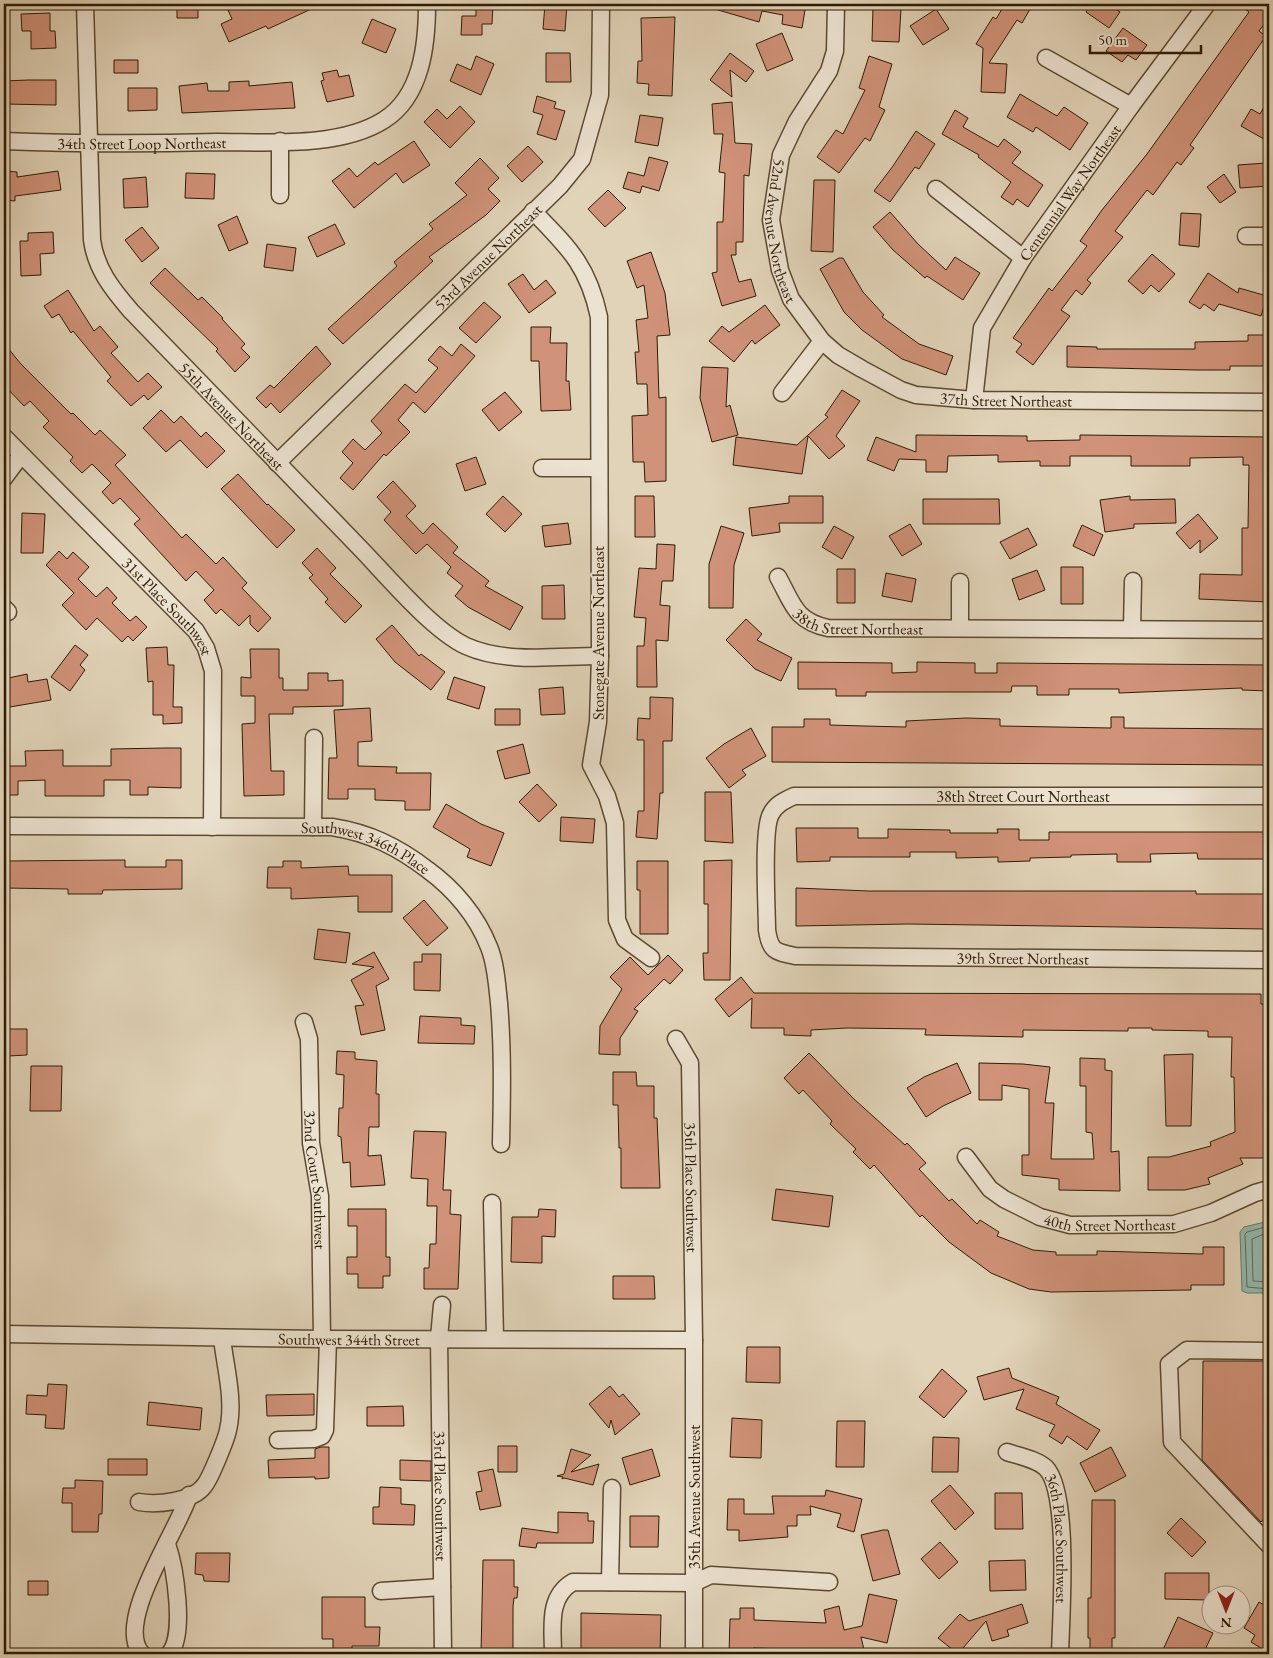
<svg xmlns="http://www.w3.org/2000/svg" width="1273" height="1658" font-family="'EB Garamond',serif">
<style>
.water{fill:#94b8ac;stroke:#6c7a68}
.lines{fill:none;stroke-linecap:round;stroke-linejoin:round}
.shore{stroke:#626a58;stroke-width:1}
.building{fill:#d09279;stroke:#2f1c03}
.minor-casing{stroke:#5c4a30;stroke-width:19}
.minor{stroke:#ece2d1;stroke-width:16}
.labels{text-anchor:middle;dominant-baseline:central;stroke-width:4;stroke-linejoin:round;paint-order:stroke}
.street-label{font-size:16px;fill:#2f1c03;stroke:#ece2d1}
</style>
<rect width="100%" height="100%" fill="#e1d3b8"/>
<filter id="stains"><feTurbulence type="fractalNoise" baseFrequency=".004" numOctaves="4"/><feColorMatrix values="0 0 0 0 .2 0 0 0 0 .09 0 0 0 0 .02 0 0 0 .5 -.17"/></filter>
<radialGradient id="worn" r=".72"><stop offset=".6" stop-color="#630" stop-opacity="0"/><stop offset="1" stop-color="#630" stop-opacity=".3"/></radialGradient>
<!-- water -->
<path class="water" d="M1269,1221V1293H1247L1242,1291L1240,1232L1244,1227Z"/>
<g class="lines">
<!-- shore -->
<path class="shore" d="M1269,1226L1247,1232L1245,1234L1247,1287L1269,1289
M1269,1232L1252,1239L1253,1281L1269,1282"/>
</g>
<!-- building -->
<path class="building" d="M177,4H198V18H177Z
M243,4H322L268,29L266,26L229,42L221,24L232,19L228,10Z
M476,4H493L492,24H482V35H461L462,16H476Z
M545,4H567L565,31L543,29Z
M709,4H806L802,28L782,24L783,15L762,11L759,22L708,7Z
M1005,4H1033L1022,23L1017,20L989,63L1007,64L1005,93L981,92L983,48L976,44L993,17L996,19Z
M1091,4H1109L1120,12L1109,28L1086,12Z
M1238,4H1269V18L1259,31L1266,36L1190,145L1194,148L1181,165L1177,162L1153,195L1147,190L1115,231L1123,237L1087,280L1091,283L1082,295L1076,290L1061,310L1070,316L1033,365L1016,352L1022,344L1013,338L1049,288L1052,291L1087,246L1080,241L1102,210L1147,154L1249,12Z
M873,7L901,9L899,42L872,41Z
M936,9L949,29L923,45L910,26Z
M50,13V31H55L56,48L31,49V31H22L21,14Z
M675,17L672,96L648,95L649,84L637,83L638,61H642L641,18Z
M372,19L396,29L386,53L362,43Z
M1123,28L1147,45L1136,60L1128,55L1122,62L1106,51Z
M782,33L793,60L767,71L756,44Z
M546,53H570L571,82H546Z
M730,53L754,71L746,82L730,70L732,97L710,80Z
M476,56L494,64L481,95L450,81L457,64L471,70Z
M869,56L892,64L879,107L885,110L870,141L865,138L839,173L817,157L836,130L843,134L865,90L859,88Z
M114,60H138V73H114Z
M337,70L339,77L349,75L354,96L327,102L321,81L324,80L322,73Z
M28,80H56V105L4,104V81Z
M249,81V86L292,82L295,108L182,113L179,86L207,83L208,91H229V82Z
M128,88H157V110L128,111Z
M1020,94L1057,116L1064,107L1088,123L1070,150L1036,127L1033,132L1007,117Z
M537,96L556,102L554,108L565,111L556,140L537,134L543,115L533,112Z
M1269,98V142L1241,126L1251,109L1260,114Z
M732,102L735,143L752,144L749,176L744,175L743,242H736V255H731L739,282L751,279L756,296L722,306L712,273L717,272V222H723L725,173L719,172L723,134H714L712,104Z
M460,106L475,122L450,148L424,122L437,109L447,119Z
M955,110L968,118L963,127L998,147L1004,139L1021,152L1012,163L1043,185L1028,207L1017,199L1013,205L1001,197L1011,182L978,157L979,155L942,134Z
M640,115L663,118L658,146L635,142Z
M916,131L935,144L919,169L915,167L890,202L874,191L893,166Z
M414,141L430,165L403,183L396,173L354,208L332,181L349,168L357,177L375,162L378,165Z
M528,146L543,162L522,182L507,166Z
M649,157L668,162L659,191L642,186L640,193L623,188L628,172L644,176Z
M480,158L499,178L488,189L500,201L486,215L429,257L433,261L343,344L328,329L397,266L394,262L433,229L429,224L467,195L455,183Z
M1266,163L1268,186L1240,188L1238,165Z
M4,171L17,172V177L58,171L61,190L15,196V201L4,200Z
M186,173L215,174L214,199L185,198Z
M1224,174L1236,192L1220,203L1207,187Z
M146,177L148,207L124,208L123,179Z
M814,180H835L833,252L811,251Z
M608,190L626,208L605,227L588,209Z
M890,212L918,244L946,270L955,257L980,273L963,300L927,276L925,278L893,250L873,227Z
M1181,213L1201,214L1199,247L1179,245Z
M237,216L248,243L229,251L218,225Z
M335,224L345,244L317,257L308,237Z
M142,227L159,248L142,262L125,240Z
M53,232L54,253L40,254L41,275L21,276L20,241H28V233Z
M267,244L296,248L293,271L264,267Z
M651,252L665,293L670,335L657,336L659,398L666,397V481L645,482L644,462H633L632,416L648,415L647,384H637L635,352H639L636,320L648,318L644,285L637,288L627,261Z
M1152,254L1175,274L1159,292L1151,285L1143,294L1128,281Z
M839,258H843L863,292L884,315L882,317L919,344L953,356L946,375L902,359L862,330L844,312L820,269Z
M165,268L198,300L202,297L223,318L222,319L245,344L241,348L250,357L235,372L216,351L218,349L150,283Z
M1208,273L1238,293L1239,288L1267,296L1261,316L1219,304L1214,311L1204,304L1200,309L1189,302Z
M523,274L534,290L546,280L556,293L529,313L508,284Z
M68,290L94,331L100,326L118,347L111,353L138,382L148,373L162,387L148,400L144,395L131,406L107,381L111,377L73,331L71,333L59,314L52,318L44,306Z
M484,302L501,317L476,343L459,328Z
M765,305L780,325L755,344L752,340L734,362L709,341L722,326L729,332Z
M531,327H551L550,343H567L566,381H569L571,410L541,411L539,361H531Z
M1248,335H1268L1269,366H1230V370H1196L1067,367V346L1097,347V349H1195V342L1248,341Z
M4,343L20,363L71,414L73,413L95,435L100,430L126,455L115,465L182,538L186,534L216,564L223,557L247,583L242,588L271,618L258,632L250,624V615L239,626L221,609L216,614L204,600L214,590L196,571L186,581L134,524L140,519L120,498L113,504L102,492L111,483L92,464L82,473L70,461L73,457L43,427L49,421L30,401L24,406L4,385Z
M461,344L475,356L425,413L413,402L398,420L410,432L386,456L384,454L353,490L340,478L353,463L342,452L353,439L365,450L382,433L371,421L405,384L416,393L438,368L428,360L440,346L452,356Z
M316,346L331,364L280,413L271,403L266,408L256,398L270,385L274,388Z
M702,367L728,368L726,407L730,405L738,435L712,442L700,398Z
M842,390L860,401L836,436L845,446L829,459L808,436L802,474L733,465L736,437L797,445L828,417L825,415Z
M505,392L522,412L499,431L482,410Z
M161,410L174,423L181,416L201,437L206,432L225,451L207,468L180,440L166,452L143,428Z
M916,435L1027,436V441L1080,440V435L1269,437V602L1199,599L1200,574L1242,575V528H1248L1249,465H1243V457L1190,458V466H1131V456H1070V466H1040V461L998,462V455L948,456L947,472H926V460L899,459L894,471L867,460L876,437L916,452Z
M476,457L486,484L465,491L456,464Z
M238,474L267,505L268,504L295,530L277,548L221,489Z
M393,481L416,506L406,516L423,534L433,523L458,547L453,553L489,581L485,586L523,607L510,630L468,607L455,596L463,586L447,573L451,567L427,544L416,554L384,520L391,512L377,497Z
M503,496L522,514L505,532L486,514Z
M635,496H654L655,537H635Z
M789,496H823V523H779L780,532L752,536L749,508L789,503Z
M1130,496V500L1175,499L1176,523L1134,524V528L1105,532L1100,500Z
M923,499H999L1000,524H923Z
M22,513L45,514L43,553H21Z
M1198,514L1218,538L1200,553V540L1190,549L1176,533Z
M568,523L571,544L545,547L542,526Z
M910,524L922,544L902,556L889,536Z
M1082,525L1103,535L1094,556L1073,546Z
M721,526L744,533L734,565L733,608H709V564Z
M834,526L854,537L842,559L822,547Z
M1028,528L1037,545L1010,559L1000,542Z
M657,544L675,545L673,581H662L660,605L670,606L668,641L656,640L657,687H637V646H644L646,618L634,617L639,568L656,569Z
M317,548L336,568L330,574L362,606L345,623L325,602L328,599L309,578L313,575L302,563Z
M59,551L67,559L73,552L89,567L78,579L96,597L107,587L117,598L112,603L130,621L136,616L147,627L133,641L128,636L122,642L97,618L86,630L62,605L74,593L46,565Z
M1061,567H1083V604H1061Z
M837,569H855V603H837Z
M1037,570L1045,590L1019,600L1012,579Z
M886,573L916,579L912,602L882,596Z
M564,585L565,619H542V586Z
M746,619L762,634L757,640L792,658L781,681L755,669L726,640Z
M392,625L419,656L421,654L445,672L431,690L395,662L376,639Z
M75,645L88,655L80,665L85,670L70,691L51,677Z
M167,647L168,665H174L173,707H182V723L163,724V715H153V681L148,682L146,648Z
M250,649H279V678H283V690H308V673H328V681L343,680V706L293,707V714H269L271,771H284V795L244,796L242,724L255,723V696H241V677L251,678Z
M798,662L892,663V673L917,672V662L975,663V673H997V663L1269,665V691L1242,690V688L1119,693V689H1069V695H1037V686H1012L1011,692H866V696H836V689H798Z
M27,674L28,682L47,679L51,700L4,708V679Z
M454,677L485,687L479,709L447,699Z
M563,687L565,714L541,715L539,689Z
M650,697L673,698L672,741H663V793H660L657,839L636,837L638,811H644V740H637L638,718L650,719Z
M370,708L372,741L358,742V766L397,767L396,773H431L430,810H405V801L375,800V789H348V799H328L329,758H337L334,710Z
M495,709H520V725H495Z
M1111,717H1124V728L1269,729V765L772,762V727H804V719H830V725L864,726L906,727V721L966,718L1000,719V726L1111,728Z
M751,728L766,756L742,770L746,775L729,788L706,758L724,744Z
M523,744L530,773L505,779L497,751Z
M165,748H181V788L148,787V795H130V780H104V796H45V780L18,781V795H4V766H26L25,751L63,750V766H111V749Z
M537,784L557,805L539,822L519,802Z
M705,792H731L733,843L705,841Z
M446,804L481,824L504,833L491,866L467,857L470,849L433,827Z
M561,817L595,819L593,843L560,841Z
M796,828H858V838H888V829L950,830V833H998L997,829H1019V840H1049V832H1269V859H1198L1197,853L1150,854L1151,862H1117V854L1071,855V857L1030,858V861L998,862V857L956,858V852H910V857H830V861L797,862Z
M125,860V867H166V860H182V889L103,890L102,894H68V889L4,888V861Z
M732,860L730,980H704L703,953H708V904H704V861Z
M283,861H301V868L348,866L349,875H392V912H358V896L291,899V888H267L268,867H283Z
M637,861H668V934H640V890H637Z
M796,888L869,891H1196V894H1267V929L908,924L796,926Z
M424,900L448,928L427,946L403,918Z
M318,929L350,933L346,963L314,959Z
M374,952L389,979L376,986L385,1030L361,1035L355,1006L364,1005L351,980L374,967L352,964Z
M422,954H441L440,991L414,990V962H422Z
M668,955L683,970L670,984L664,979L634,1009L638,1011L620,1038V1055L599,1054L600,1026L622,989L610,977L630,957L648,975Z
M741,977L754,993L1261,994V1004H1269L1267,1088H1269V1158H1240L1243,1164L1208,1178L1210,1184L1185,1190H1148V1157H1169L1211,1146L1210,1142L1235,1132L1234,1077H1231L1232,1037H1208V1031L1152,1030V1028H1128V1031L1023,1030V1037L925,1035L926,1029L847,1028L811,1030V1036L784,1035V1028H751L752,998L729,1017L715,999Z
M420,1016L461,1018V1025L475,1026L474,1044L418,1043Z
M4,1029H27V1055L8,1056V1049H4Z
M337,1051L355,1052V1059L377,1061L376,1094H379V1127H369L368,1156L381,1155L385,1185L351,1187L350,1162L343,1163L341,1137L338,1136L339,1108H343L344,1075L336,1074Z
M809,1053L854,1099L905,1145L907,1143L926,1163L919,1169L949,1201L952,1199L977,1224L980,1220L999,1232L997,1236L1033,1250L1056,1252V1255H1097V1251L1203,1254V1247H1224V1285H1191V1290L1051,1292L1029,1289L991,1273L949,1242L922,1215L920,1217L874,1165L870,1169L853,1152L856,1149L830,1124L832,1121L803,1090L799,1094L784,1078Z
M1193,1054L1191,1126H1166L1164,1055Z
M1080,1058L1105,1059V1070L1112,1071L1111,1152L1119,1151L1120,1191L1059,1190V1179L1022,1175V1155H1029V1089L1002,1085V1100H979V1063L1023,1064L1050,1067L1045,1103H1054L1051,1159H1094L1092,1133L1086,1132V1086H1080Z
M957,1063L971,1093L943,1106L926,1117L907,1088L924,1077Z
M31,1066H62L61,1111H30Z
M613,1072H636L637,1086H654V1118H657L660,1188H621V1148H619L618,1105H613Z
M414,1131L446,1132L443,1190H451L450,1214L461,1215L458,1289H424V1268H429L430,1244H436L437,1206H427L428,1179L411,1178Z
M776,1189L833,1196L829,1227L772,1220Z
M348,1209H386V1257H390V1276H383V1288H358V1274H347V1257H357V1226H348Z
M539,1209L556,1210L555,1237L542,1236V1263L511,1262L512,1217H538Z
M613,1276H654L655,1299H613Z
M747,1347H780V1383L746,1382Z
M1203,1361H1269V1513L1261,1522L1202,1460Z
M1009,1368L1012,1378L1059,1397L1056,1404L1100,1430L1087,1450L1067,1436L1062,1444L1049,1436L1055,1425L1016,1409L1024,1389L984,1400L977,1377Z
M942,1369L967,1391L944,1418L919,1397Z
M48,1384L67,1385L64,1429L45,1428L46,1415L26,1414L27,1395L47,1396Z
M610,1386L619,1397L623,1394L640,1414L615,1435L611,1420L609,1428L589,1404Z
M314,1394V1415L267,1416L266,1395Z
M149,1402L202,1408L200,1430L147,1425Z
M403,1406L404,1426H367V1407Z
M732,1418L762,1420L761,1458L730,1457Z
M837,1421H865L864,1467H836Z
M933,1437L959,1438L958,1472H932Z
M498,1446H517V1472H498Z
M321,1447H329V1478L315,1479V1477L269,1478L268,1460L315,1458V1449Z
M1111,1447L1126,1476L1095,1492L1080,1463Z
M571,1449L591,1455L571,1472L599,1464L593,1485L564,1478L562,1479L563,1477L557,1476L564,1474Z
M652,1449L660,1476L630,1485L622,1458Z
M108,1459H147V1475H108Z
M400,1460L431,1461V1481L400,1480Z
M493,1469L501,1506L480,1510L476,1492L482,1491L478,1472Z
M75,1480L103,1481L102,1514H99L98,1532H72V1503H62L63,1488H75Z
M950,1485L974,1513L955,1530L931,1501Z
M380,1487L401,1488V1504L415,1505L414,1525L373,1524V1507H379Z
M826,1490L862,1499L854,1532L837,1527L841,1514L810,1506L811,1515H797V1526H787L788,1537L739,1541V1530H727L728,1499H744V1514H774L772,1496H825Z
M995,1493H1022L1023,1529H995Z
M1092,1500H1115V1638H1112V1654H1090V1638H1088V1598H1091Z
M558,1512L588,1513V1521H594L593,1543H537L536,1548L519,1546L522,1528L558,1533Z
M630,1516H659L658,1547H630Z
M1181,1518L1206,1542L1192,1557L1167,1533Z
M883,1530H888L900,1574L873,1581L861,1535Z
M940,1542L958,1562L939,1579L921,1559Z
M196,1553H230L229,1582L204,1581L203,1575L195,1574Z
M483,1560H514V1587H518L517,1598H514L513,1606V1654H481Z
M1025,1560L1026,1590L990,1591L989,1561Z
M1165,1573H1209V1600L1165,1599Z
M28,1581H48V1595H28Z
M869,1594L897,1600L887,1643L861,1637L865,1654H824L823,1650L753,1648V1654H729L730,1619H740V1608H754V1620L826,1623L824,1610L839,1606L844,1630L862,1626Z
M322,1597H365V1627H380L379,1646H352V1654H333V1639H322Z
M1259,1602L1269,1608V1653L1251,1642L1255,1635L1244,1628Z
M1022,1604L1028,1623L1007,1630L1009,1636L992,1641L986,1621L958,1654L938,1638L960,1614L969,1621Z
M581,1613L661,1615L660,1653L581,1652Z
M1178,1617L1213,1633L1203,1654H1161Z"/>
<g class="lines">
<defs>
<g id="minor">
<path id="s1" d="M85,4L92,240C96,269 112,289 131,311C207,390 283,469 360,548C387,576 432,630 466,646C506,664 557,656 600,656"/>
<path id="s2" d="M836,4L835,51L829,71L797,121L781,155L771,220L780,270L791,299L822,341L838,355L862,369L901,390L916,395L974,400L1269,402"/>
<path d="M1046,58L1131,106"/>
<path id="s3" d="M4,141C75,144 145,144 217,142C268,142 340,148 384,120C422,96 427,44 427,4"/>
<path d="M280,141V195"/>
<path d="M936,189L1023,258"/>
<path d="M533,211C568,247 588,265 599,317L600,656L598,722L591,765L607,796L615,823L617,920L625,939L651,958"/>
<path d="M1246,236H1269"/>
<path d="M782,393L822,341"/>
<path id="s4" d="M974,400L982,328L1023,258L1131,106L1207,4"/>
<path id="s5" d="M4,437L196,631L206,648L213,671L212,827"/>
<path id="s6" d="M277,463L560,186L582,159L600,95L601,4"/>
<path d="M542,468H598"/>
<path d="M4,478L21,455"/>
<path id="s7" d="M778,577C793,604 795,621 828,628L1269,630"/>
<path d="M960,582V627"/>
<path d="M4,608L8,612"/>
<path d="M1132,629L1133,581"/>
<path id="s8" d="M1269,796H794C784,801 776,804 771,814C762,829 767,908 767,930C770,951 775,952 795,956L1269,960"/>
<path id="s9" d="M4,826L332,827C370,833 398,847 428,870C454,889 477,916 489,947C496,964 497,985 499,1003C503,1050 502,1097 501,1144"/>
<path d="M313,827L314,738"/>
<path id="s10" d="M304,1022L309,1039L311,1143L320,1196L322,1339"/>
<path id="s11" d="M676,1039L690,1063L694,1340V1654"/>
<path id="s12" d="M966,1157L990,1189L1004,1199L1040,1217L1070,1225L1174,1224L1211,1213L1255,1193L1269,1189"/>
<path d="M492,1203L495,1338"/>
<path id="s13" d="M442,1305L439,1338L443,1654"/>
<path id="s14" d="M4,1334L322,1339L694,1340"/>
<path d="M1269,1351L1187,1350L1169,1364L1172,1442L1269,1545"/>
<path d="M278,1440L314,1439L322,1436L325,1430L328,1339"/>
<path id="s15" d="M1007,1452C1018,1456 1037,1459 1046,1468C1070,1493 1061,1616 1060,1654"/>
<path d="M139,1502C157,1505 192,1502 204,1486C210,1479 226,1440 228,1430C235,1401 225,1366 222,1338"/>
<path d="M167,1544C175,1567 186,1636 169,1654"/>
<path d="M610,1582L612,1488"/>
<path d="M381,1591L442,1587"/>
<path d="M142,1654C113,1623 179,1529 189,1495"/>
<path d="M553,1654C553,1628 547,1597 573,1582L694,1583L711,1575L829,1582"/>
</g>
</defs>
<!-- minor casing -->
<use href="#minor" class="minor-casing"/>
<!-- minor -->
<use href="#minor" class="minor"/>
</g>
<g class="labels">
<!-- street labels -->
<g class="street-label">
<text stroke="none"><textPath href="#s3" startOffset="138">34th Street Loop Northeast</textPath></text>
<text stroke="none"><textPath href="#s4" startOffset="234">Centennial Way Northeast</textPath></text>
<text stroke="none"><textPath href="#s2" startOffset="242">52nd Avenue Northeast</textPath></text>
<text stroke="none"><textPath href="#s6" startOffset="295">53rd Avenue Northeast</textPath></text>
<text stroke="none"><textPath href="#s2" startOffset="564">37th Street Northeast</textPath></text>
<text stroke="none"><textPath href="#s1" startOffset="464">55th Avenue Northeast</textPath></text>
<text stroke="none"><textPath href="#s5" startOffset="236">31st Place Southwest</textPath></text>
<text stroke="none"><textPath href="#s7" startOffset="104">38th Street Northeast</textPath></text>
<text transform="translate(598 633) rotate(-90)">Stonegate Avenue Northeast</text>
<text x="1023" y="796">38th Street Court Northeast</text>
<text stroke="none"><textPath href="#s9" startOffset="366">Southwest 346th Place</textPath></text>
<text stroke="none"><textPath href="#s8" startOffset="892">39th Street Northeast</textPath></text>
<text stroke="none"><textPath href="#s10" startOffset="159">32nd Court Southwest</textPath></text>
<text stroke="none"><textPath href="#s11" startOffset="152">35th Place Southwest</textPath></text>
<text stroke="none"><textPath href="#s12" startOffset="168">40th Street Northeast</textPath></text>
<text stroke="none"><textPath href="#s14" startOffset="345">Southwest 344th Street</textPath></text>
<text stroke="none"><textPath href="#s13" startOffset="191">33rd Place Southwest</textPath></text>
<text transform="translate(694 1497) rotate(-90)">35th Avenue Southwest</text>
<text stroke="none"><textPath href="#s15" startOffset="115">36th Place Southwest</textPath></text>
</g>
</g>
<!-- margin -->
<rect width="1273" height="1658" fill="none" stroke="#e1d3b8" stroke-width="20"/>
<rect x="5" y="5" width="1263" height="1648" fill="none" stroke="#2f1c03" stroke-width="2.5"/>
<rect x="10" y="10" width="1253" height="1638" fill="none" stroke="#2f1c03"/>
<!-- north arrow -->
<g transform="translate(1226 1610) rotate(180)"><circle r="24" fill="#ece2d1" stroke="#a0937f"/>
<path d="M0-4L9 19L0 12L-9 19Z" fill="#8f2418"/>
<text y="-8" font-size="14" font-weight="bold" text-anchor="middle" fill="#2f1c03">N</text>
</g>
<!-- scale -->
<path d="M1090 45v8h111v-8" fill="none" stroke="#2f1c03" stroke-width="2.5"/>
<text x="1098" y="45" font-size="15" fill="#2f1c03" stroke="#ece2d1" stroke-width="4" paint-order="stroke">50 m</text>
<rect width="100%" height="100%" filter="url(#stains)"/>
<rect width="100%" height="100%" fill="url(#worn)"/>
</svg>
